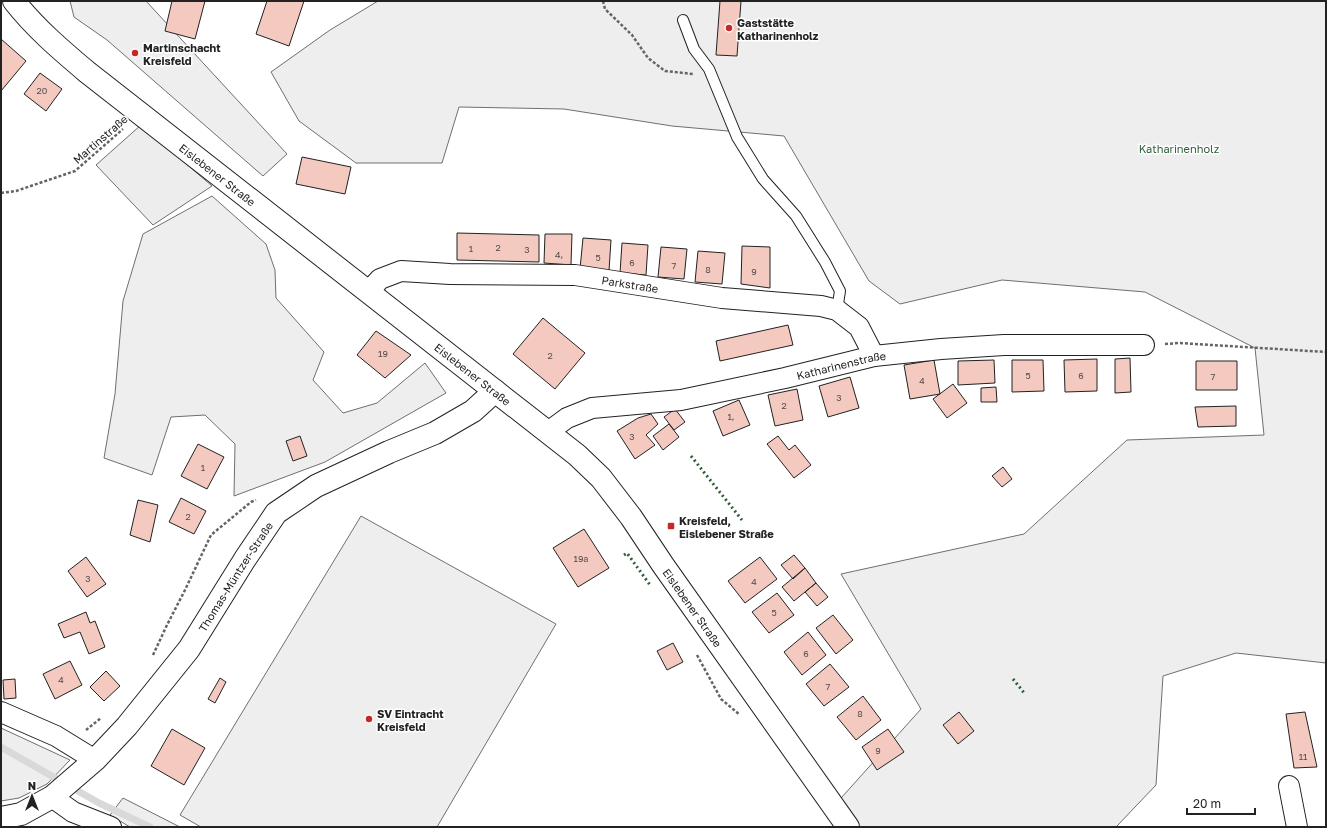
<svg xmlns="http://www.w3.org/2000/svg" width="1327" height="828" font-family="'Golos Text',sans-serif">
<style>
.green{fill:#eee;stroke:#6f6f6f}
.parking{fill:#ededed;stroke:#6f6f6f}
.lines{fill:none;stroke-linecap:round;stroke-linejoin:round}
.stream{stroke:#d9d9d9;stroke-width:7}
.building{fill:#f3c9c0;stroke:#222}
.service-casing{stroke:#222;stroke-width:12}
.minor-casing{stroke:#222;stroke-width:22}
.tertiary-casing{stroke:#222;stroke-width:24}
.secondary-casing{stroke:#222;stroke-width:24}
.path{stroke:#646464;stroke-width:2.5;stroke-dasharray:3 2;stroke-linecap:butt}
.service{stroke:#fff;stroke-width:10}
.minor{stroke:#fff;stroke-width:20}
.tertiary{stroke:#fff;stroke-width:22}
.secondary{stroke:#fff;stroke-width:22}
.hedge{stroke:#2f5e38;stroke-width:3;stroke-dasharray:2 3;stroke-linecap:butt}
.poi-dot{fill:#c62828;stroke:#fff;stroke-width:1.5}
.labels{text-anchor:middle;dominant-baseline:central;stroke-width:3;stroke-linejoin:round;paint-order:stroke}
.number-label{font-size:9px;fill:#564c4a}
.poi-label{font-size:11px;font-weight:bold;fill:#222;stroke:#fff;text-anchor:start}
.street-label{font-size:11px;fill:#222;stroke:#fff}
.park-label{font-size:11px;fill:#2f5e38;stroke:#fff}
</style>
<rect width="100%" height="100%" fill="#fff"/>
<!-- green -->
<path class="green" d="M70,1H146L287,154L263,176L107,40L74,17Z
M378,1H1326V663L1236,653L1163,676L1156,785L1116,827H848L833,807L921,709L841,574L1024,534L1127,440L1264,435L1255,348L1145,292L1002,280L900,304L869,281L784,136L672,126L564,109L459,107L442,163H356L299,121L271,72L330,30Z
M212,196L266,244L275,270L276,298L324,352L313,380L343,413L377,403L425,363L446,393L325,462L234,496L235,444L205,415L171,417L152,475L104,458L115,394L123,301L143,234Z
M361,516L556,624L437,827H201L180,815Z
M1,728L70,760L47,784L19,798L1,801Z
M123,798L180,827H130L110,815Z"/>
<!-- parking -->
<path class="parking" d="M141,125L212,186L153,225L96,165Z"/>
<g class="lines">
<!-- stream -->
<path class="stream" d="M1,747L99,803L150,827"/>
</g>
<!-- building -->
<path class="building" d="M172,1H205L195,39L165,31Z
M267,1H304L289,46L256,34Z
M720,1H741L737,56L716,55Z
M1,39L26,61L1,91Z
M40,73L62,89L46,111L24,94Z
M302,157L351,167L345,194L296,184Z
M457,233L539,235V262L457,260Z
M545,234H572L571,265L544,263Z
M583,238L611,240L609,271L580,269Z
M622,243L648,245L646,275L620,273Z
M742,246L770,247V288L741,284Z
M661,247L687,249L684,279L658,277Z
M698,251L725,253L722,284L695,282Z
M543,318L585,353L555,389L513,354Z
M788,325L793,345L720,361L716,341Z
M376,331L411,355L385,378L357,355Z
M1130,358L1131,392L1115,393V359Z
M1097,359V391L1065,392L1064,360Z
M934,360L940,394L910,399L904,365Z
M994,360L995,383L958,385V361Z
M1012,360H1043L1044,391L1012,392Z
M1196,361H1237V390H1196Z
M850,377L859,408L828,417L819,386Z
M953,384L967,403L947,418L933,399Z
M996,387L997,402H981V388Z
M797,389L803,420L775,426L768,395Z
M739,400L750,425L723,436L713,411Z
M1236,406V426L1198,427L1195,407Z
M675,409L685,422L674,430L664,417Z
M651,414L658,424L646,435L655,445L635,459L617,431L638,418Z
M669,424L679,437L663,450L653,436Z
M300,436L307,456L293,461L286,441Z
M778,436L789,450L795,445L811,465L794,478L767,444Z
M198,444L224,457L207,489L181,476Z
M1003,467L1012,479L1002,487L992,476Z
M181,498L206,511L194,534L169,522Z
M138,500L158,505L150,542L130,535Z
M584,529L609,568L578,587L553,548Z
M794,555L805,568L793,579L781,565Z
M86,557L106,584L87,597L68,571Z
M760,557L777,579L745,603L728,581Z
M805,568L816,583L794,601L782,587Z
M816,583L828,597L817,606L805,592Z
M777,593L794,615L769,633L752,612Z
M86,612L90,623L95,621L105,647L89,654L80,632L64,638L58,624Z
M833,615L853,640L836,654L816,628Z
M808,632L826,655L802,675L784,652Z
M673,643L683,662L667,670L657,651Z
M70,661L82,685L55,699L43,674Z
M830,664L849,687L824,706L806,684Z
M106,671L120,686L104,701L90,687Z
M220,678L226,682L215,703L208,699Z
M15,679L16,698L4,699L3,680Z
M863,696L881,720L856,740L837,717Z
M959,712L974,731L958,744L943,725Z
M1305,712L1317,767L1294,768L1286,714Z
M172,729L205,748L184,785L151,766Z
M888,729L904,752L877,770L862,747Z"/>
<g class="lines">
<defs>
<path id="service" d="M683,20L694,49L709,69L737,137L763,179L796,216L825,262L840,291L837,310"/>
<g id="minor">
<path id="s1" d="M368,292L380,279L401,271L450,274L575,275L722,298L821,306L837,310L859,327L874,356"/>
<path id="s2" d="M548,432L567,418L592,408L681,400L785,378L874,356L941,349L1004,345H1144"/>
<path d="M1,712L56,736L95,760"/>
<path d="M1289,786L1297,827"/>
<path d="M52,797L73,812L111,827"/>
</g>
<g id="tertiary">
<path id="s3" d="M1,818L21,814L52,797L95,760L127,726L189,649L245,559L276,513L316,486L389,452L435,433L473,411L495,391"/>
</g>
<g id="secondary">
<path id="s4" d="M14,1C35,28 61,50 87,72L495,391L577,455L601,478L631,517L663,565L848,827"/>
</g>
</defs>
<!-- service casing -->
<use href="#service" class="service-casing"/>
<!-- minor casing -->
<use href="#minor" class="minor-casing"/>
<!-- tertiary casing -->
<use href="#tertiary" class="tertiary-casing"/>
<!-- secondary casing -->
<use href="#secondary" class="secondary-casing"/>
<!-- path -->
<path class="path" d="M603,1L605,9L632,35L648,58L665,71L693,74
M1,193L16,191L75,171L123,129
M1165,344L1179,343L1326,352
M153,655L167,625L185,590L211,535L251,502L256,500
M697,655L721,699L740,715
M86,730L101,718"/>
<!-- service -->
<use href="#service" class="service"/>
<!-- minor -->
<use href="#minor" class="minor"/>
<!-- tertiary -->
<use href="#tertiary" class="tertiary"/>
<!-- secondary -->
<use href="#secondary" class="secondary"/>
<!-- hedge -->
<path class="hedge" d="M691,456L742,520
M624,555L627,553L650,585
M1013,679L1025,694"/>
</g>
<!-- markers -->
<g class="poi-dot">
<circle cx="729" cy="28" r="4"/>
<circle cx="135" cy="53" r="4"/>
<rect x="667" y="522" width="8" height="8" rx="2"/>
<circle cx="369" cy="719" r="4"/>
</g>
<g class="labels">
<!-- number labels -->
<g class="number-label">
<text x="42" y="90">20</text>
<text x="498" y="247">2</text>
<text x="471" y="248">1</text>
<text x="527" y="249">3</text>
<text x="559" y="254">4,</text>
<text x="598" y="257">5</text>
<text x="632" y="262">6</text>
<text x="674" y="265">7</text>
<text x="708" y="269">8</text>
<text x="754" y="271">9</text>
<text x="383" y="353">19</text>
<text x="550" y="355">2</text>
<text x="1028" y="375">5</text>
<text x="1081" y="375">6</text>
<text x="1213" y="376">7</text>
<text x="922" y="380">4</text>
<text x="839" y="397">3</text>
<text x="784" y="405">2</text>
<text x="731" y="416">1,</text>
<text x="632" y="436">3</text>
<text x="203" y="467">1</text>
<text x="188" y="516">2</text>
<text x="581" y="558">19a</text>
<text x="88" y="578">3</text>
<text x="754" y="581">4</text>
<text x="774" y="612">5</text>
<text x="806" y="653">6</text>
<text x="61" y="679">4</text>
<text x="828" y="686">7</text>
<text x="860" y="713">8</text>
<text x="878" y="750">9</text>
<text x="1303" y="756">11</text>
</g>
<!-- poi labels -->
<g class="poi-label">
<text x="737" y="22">Gaststätte<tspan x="737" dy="13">Katharinenholz</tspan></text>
<text x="143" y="47">Martinschacht<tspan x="143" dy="13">Kreisfeld</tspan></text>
<text x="679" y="520">Kreisfeld,<tspan x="679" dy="13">Eislebener Straße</tspan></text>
<text x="377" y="713">SV Eintracht<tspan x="377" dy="13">Kreisfeld</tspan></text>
</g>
<!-- street labels -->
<g class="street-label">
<text transform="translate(100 139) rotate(-41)">Martinstraße</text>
<text stroke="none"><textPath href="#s4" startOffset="268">Eislebener Straße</textPath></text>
<text stroke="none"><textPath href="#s1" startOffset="270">Parkstraße</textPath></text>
<text stroke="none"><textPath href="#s2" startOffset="304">Katharinenstraße</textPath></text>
<text stroke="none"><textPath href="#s4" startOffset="592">Eislebener Straße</textPath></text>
<text stroke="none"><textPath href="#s3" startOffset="344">Thomas-Müntzer-Straße</textPath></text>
<text stroke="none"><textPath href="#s4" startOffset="916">Eislebener Straße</textPath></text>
</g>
<!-- park labels -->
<g class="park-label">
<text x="1179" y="148">Katharinenholz</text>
</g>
</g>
<!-- border -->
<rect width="1327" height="828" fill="none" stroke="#222222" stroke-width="4"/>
<!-- north arrow -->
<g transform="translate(32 796)" stroke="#ffffff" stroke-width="3" paint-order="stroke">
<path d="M0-3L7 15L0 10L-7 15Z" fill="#222222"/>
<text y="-6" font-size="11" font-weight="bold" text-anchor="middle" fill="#222222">N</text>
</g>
<!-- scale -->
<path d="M1187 808v6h68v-6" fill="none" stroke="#222222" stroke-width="2"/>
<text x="1193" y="808" font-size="12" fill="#222222" stroke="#ffffff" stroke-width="3" paint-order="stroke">20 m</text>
</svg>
